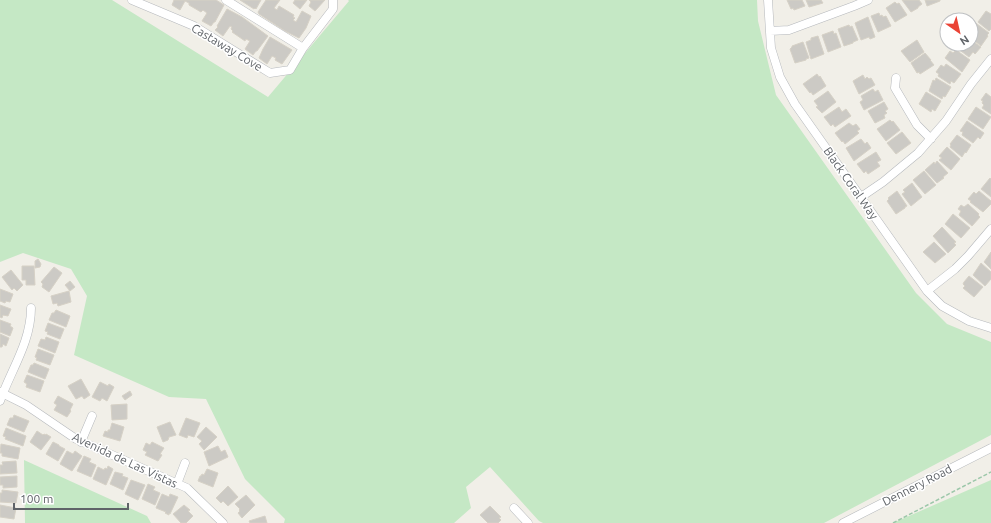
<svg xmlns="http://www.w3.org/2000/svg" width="991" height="523" font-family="Ubuntu,sans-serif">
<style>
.green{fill:#c5e8c5}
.building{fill:#cccac5;stroke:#d6d1c6}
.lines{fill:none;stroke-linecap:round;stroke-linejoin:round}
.minor-casing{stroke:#b5b8bc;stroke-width:9}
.path{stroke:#9cc7a9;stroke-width:1.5;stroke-dasharray:4 2;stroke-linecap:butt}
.minor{stroke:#fff;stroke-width:8}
.labels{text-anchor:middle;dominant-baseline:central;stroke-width:3;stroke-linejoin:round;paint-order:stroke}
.street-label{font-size:12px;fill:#5f6368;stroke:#fff}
</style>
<rect width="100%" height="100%" fill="#f1efe8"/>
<!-- green -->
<path class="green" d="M0,0H112L268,97L349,1L348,0H757L758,21L776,95L916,293L947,324L991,342V435L824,523H543L539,521L490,467L466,487L471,508L454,523H284L285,519L245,479L206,399L169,397L74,355L87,296L71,269L23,253L0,262Z
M24,460L147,516L151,523H25Z
M991,480V523H893Z"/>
<!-- building -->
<path class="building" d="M174,0H216L224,5L215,22H214L211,26L202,21L207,13L203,10L201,12L189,5V3L185,1L180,10L172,5Z
M240,0H261L256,9L255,8L254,9Z
M266,0H280L274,8L277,10L279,6L294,15L293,17L295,18L293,20L296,22L302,11L311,16L306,28L299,38L285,31L259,14L258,12Z
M295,0H307L300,9L293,3Z
M309,0H325L315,11L309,6L311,2Z
M787,0H802L805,6L794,10L793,8L791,9Z
M806,0H821L823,3L809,7Z
M902,0H919L922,4L918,7V8L911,12Z
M925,0H940V1L927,6Z
M895,2L897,4L899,3L907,15L895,22L886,8Z
M227,9L242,17L268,36L257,51H256L253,55L245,49L250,41L246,39L245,41L232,32L233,31L231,29L232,27L230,26L223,36L215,30L218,27L217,26Z
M986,11L991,14V29L989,31L978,22Z
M879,13L880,16L882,15L883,17L886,16L891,26L878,32L871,16Z
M868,17L875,37L870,39L869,37L861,40L855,23Z
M973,21L989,33L987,35L988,36L981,46L971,38V23Z
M849,25L850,27L852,26L858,40L853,42V43L844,46L838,29Z
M833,31L834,34L836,33L841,47L828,52L822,35Z
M818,36L824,54L811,59L806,42L811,40V38Z
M270,37L292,50L282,64L275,60L276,58L272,56L267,64L259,58L263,49Z
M917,40L924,52L910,62L901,51Z
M971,40L981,47L975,54L973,52L969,57L957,48L960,44H971Z
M803,42L809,58L806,59V60L795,63L790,49L792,47V46Z
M956,50L970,60L962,72L945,58L950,51L953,53Z
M925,53L931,60H930L934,65L920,74L919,72L917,73L911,63Z
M946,64L961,74L954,83L951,81L950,84L938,76L939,74L936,72L941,65L944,67Z
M817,74L819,77L820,76L826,86L813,95L811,92L810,93L803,84Z
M863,75L865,79L867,77L869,79L871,78L875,85L859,94L853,81Z
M936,78L951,87L945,97L943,96L942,99L929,91L933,80L935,81Z
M873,89L875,92L878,90L883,100L864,110L860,102L863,100L861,96Z
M828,91L836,102L822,113L816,107L818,106L814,101Z
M926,92L941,101L935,111L932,109L931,112L919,104Z
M986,93L991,97V114L982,108L984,105L982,103L983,101L981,100Z
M884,102L888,109L885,111L887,113L884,115L885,118L875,123L868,111Z
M839,107L842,112L846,109L851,116L835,127L833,124L831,126L824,117Z
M976,107L991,117L983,129L968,119Z
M890,120L892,122L893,121L900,130L886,141L877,129Z
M967,121L984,133L980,139L978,137L973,143L962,135L963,132L960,131Z
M849,123L853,126L856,124L860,129L857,131L859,133L845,144L843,141L842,142L835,133Z
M902,132L911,143L896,154L887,143Z
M957,135L971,145L966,153L965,152L962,157L950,147L951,145L950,144Z
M861,139L865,144L867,142L871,148L854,161L846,148Z
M947,147L960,159L951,170L939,160L942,158L939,156Z
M876,152L881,160L877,162L880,166L868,174L866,171L864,173L857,164Z
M937,161L948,173L943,177L944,178L937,183L925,170L934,162L935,164Z
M924,171L936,185L925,194L913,180Z
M990,178L991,179V197L981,189Z
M912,183L922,197L911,206L902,194L905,192L903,190Z
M897,191L907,206L905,207V208L896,214L887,201L889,199L888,198Z
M979,191L991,201V204L983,212L970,202L971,201L968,199L974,192L976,194Z
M968,204L979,214L978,215L980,217L972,226L959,215L961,211L958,209L961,205L964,207Z
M953,214L970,228L961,238L945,224Z
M942,227L956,242L954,243L956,245L948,253L933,236Z
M934,242L946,254L935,263L923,252Z
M991,252V269L984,262Z
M38,259L41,264L40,267L35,268V261Z
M981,263L991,272V279L985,286L973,275Z
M22,266H34L35,285H26V280H22Z
M54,267L62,273L49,292L42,287L43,284L41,282Z
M11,270L23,285L17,291L14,288L12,290L2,277Z
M969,276L983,287L974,297L963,288L965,286L963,284L964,282Z
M70,281L75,287L70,291L65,285Z
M0,289L13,294L10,302L6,301L5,303L0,301Z
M69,291L71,302L58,306L57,303L53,304L51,296Z
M0,305L11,309L8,316L3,315L2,318L0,317Z
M56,310L70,316L66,327L49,320L52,313H54Z
M0,320L11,324L10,326L13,328L10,336L0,332Z
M48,323L64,329L60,339L47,334L48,332L45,331Z
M0,334L9,338L6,346L3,344L2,347H0Z
M46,337L59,342L55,353L38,346L41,339L45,340Z
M38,349L54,355L50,365L36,360L37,358L35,357Z
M34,363L49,369L45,379L28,372L31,365H33Z
M27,375L44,381L40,392L26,387L27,384L24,382Z
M81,379L90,395L84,399L82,396L76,399L68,386Z
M100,382L108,386L109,384L114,387L107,401L102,398L100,401L92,397Z
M130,391L132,395L125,400L122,396Z
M58,396L73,404L70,410L71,411L67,417L54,410L57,405L54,403Z
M127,404V419L112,420L111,405Z
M14,415L29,421L24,432L7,425L10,418H13Z
M186,418L200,423L194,437L188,435L187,438L179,435Z
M170,422L176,435L169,437L168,440L163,442L157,427Z
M112,423L124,427L120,441L103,436L105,431L108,432V430H110Z
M206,427L217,437L204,450L199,444L202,441L197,437Z
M6,428L26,436L23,446L5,439L6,437L3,436Z
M37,431L43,435L44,434L46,435V434L51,437L41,450L30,442Z
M53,442L59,445V446L65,449L58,461L46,454Z
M152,442L164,448L160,454L162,455L158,461L145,455L147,452L143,450L146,443L150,445Z
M1,444L20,448L18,459L2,456V453H0Z
M218,446L221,452L225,450L228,457L209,466L204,452Z
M67,451L73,454L75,451L82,456L72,471L60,464Z
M84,456L91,459L89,462L96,465L91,477L77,471Z
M16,461L17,473L0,474V465H3L2,462Z
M108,466L113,469L106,485L93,479L98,467L104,470L105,468L107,469Z
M207,469L218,473L213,487L198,481L200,476H201L202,474L204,475Z
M115,472L123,474L122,476L128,478L123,490L110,484Z
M17,476V487L3,488V485H0V477Z
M131,480L145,485L138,500L125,494Z
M148,484L155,487L153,490L160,493L155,505L142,499Z
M228,486L238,497L228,506L223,501L221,503L216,498Z
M2,490L18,492L16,503L0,502V493H2Z
M162,494L169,497L170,494L178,497L170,514L169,513V515L165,513L166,512L156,508Z
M246,495L255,505L242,518L238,513L240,511L239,510L240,509L235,504Z
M0,505L16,508L14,519L0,517Z
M184,505L190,510L188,511L193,516L186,523H181L173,514Z
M490,506L501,517L499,518L501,520L498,523H488L480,515Z
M265,516L267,523H250L249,521Z"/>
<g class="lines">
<defs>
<path id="minor" d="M132,0L194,26L270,73L290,70L303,48L333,9V0
M226,0L303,48
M768,0L771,48L780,77L795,104L927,291L942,306L969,321L991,328
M770,31L789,30L854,6L868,0
M896,78L895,88L917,125L931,139
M861,197L883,182L918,153L946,121L971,84L991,59
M927,291L955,269L968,256L991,229
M0,392L26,405L76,439L187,488L223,523
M0,401C11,370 31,342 31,308
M81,442L92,416
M177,484L185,463
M514,508L528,523
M843,523L991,448"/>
</defs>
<!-- minor casing -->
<use href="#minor" class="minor-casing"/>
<!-- path -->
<path class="path" d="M893,523L991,472"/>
<!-- minor -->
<use href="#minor" class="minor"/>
</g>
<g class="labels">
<!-- street labels -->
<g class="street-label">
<text transform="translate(227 47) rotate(31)">Castaway Cove</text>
<text transform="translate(851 183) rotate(55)">Black Coral Way</text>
<text transform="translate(125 460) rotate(25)">Avenida de Las Vistas</text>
<text transform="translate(917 485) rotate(-27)">Dennery Road</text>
</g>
</g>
<!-- north arrow -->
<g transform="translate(959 32) rotate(146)"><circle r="19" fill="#ffffff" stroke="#bfc1c3"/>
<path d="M0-3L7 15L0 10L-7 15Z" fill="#ea4335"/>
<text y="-6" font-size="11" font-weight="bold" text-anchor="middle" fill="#5f6368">N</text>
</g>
<!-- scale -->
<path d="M14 503v6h114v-6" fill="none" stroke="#5f6368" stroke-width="2"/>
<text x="20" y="503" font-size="12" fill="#5f6368" stroke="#ffffff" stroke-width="3" paint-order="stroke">100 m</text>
</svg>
